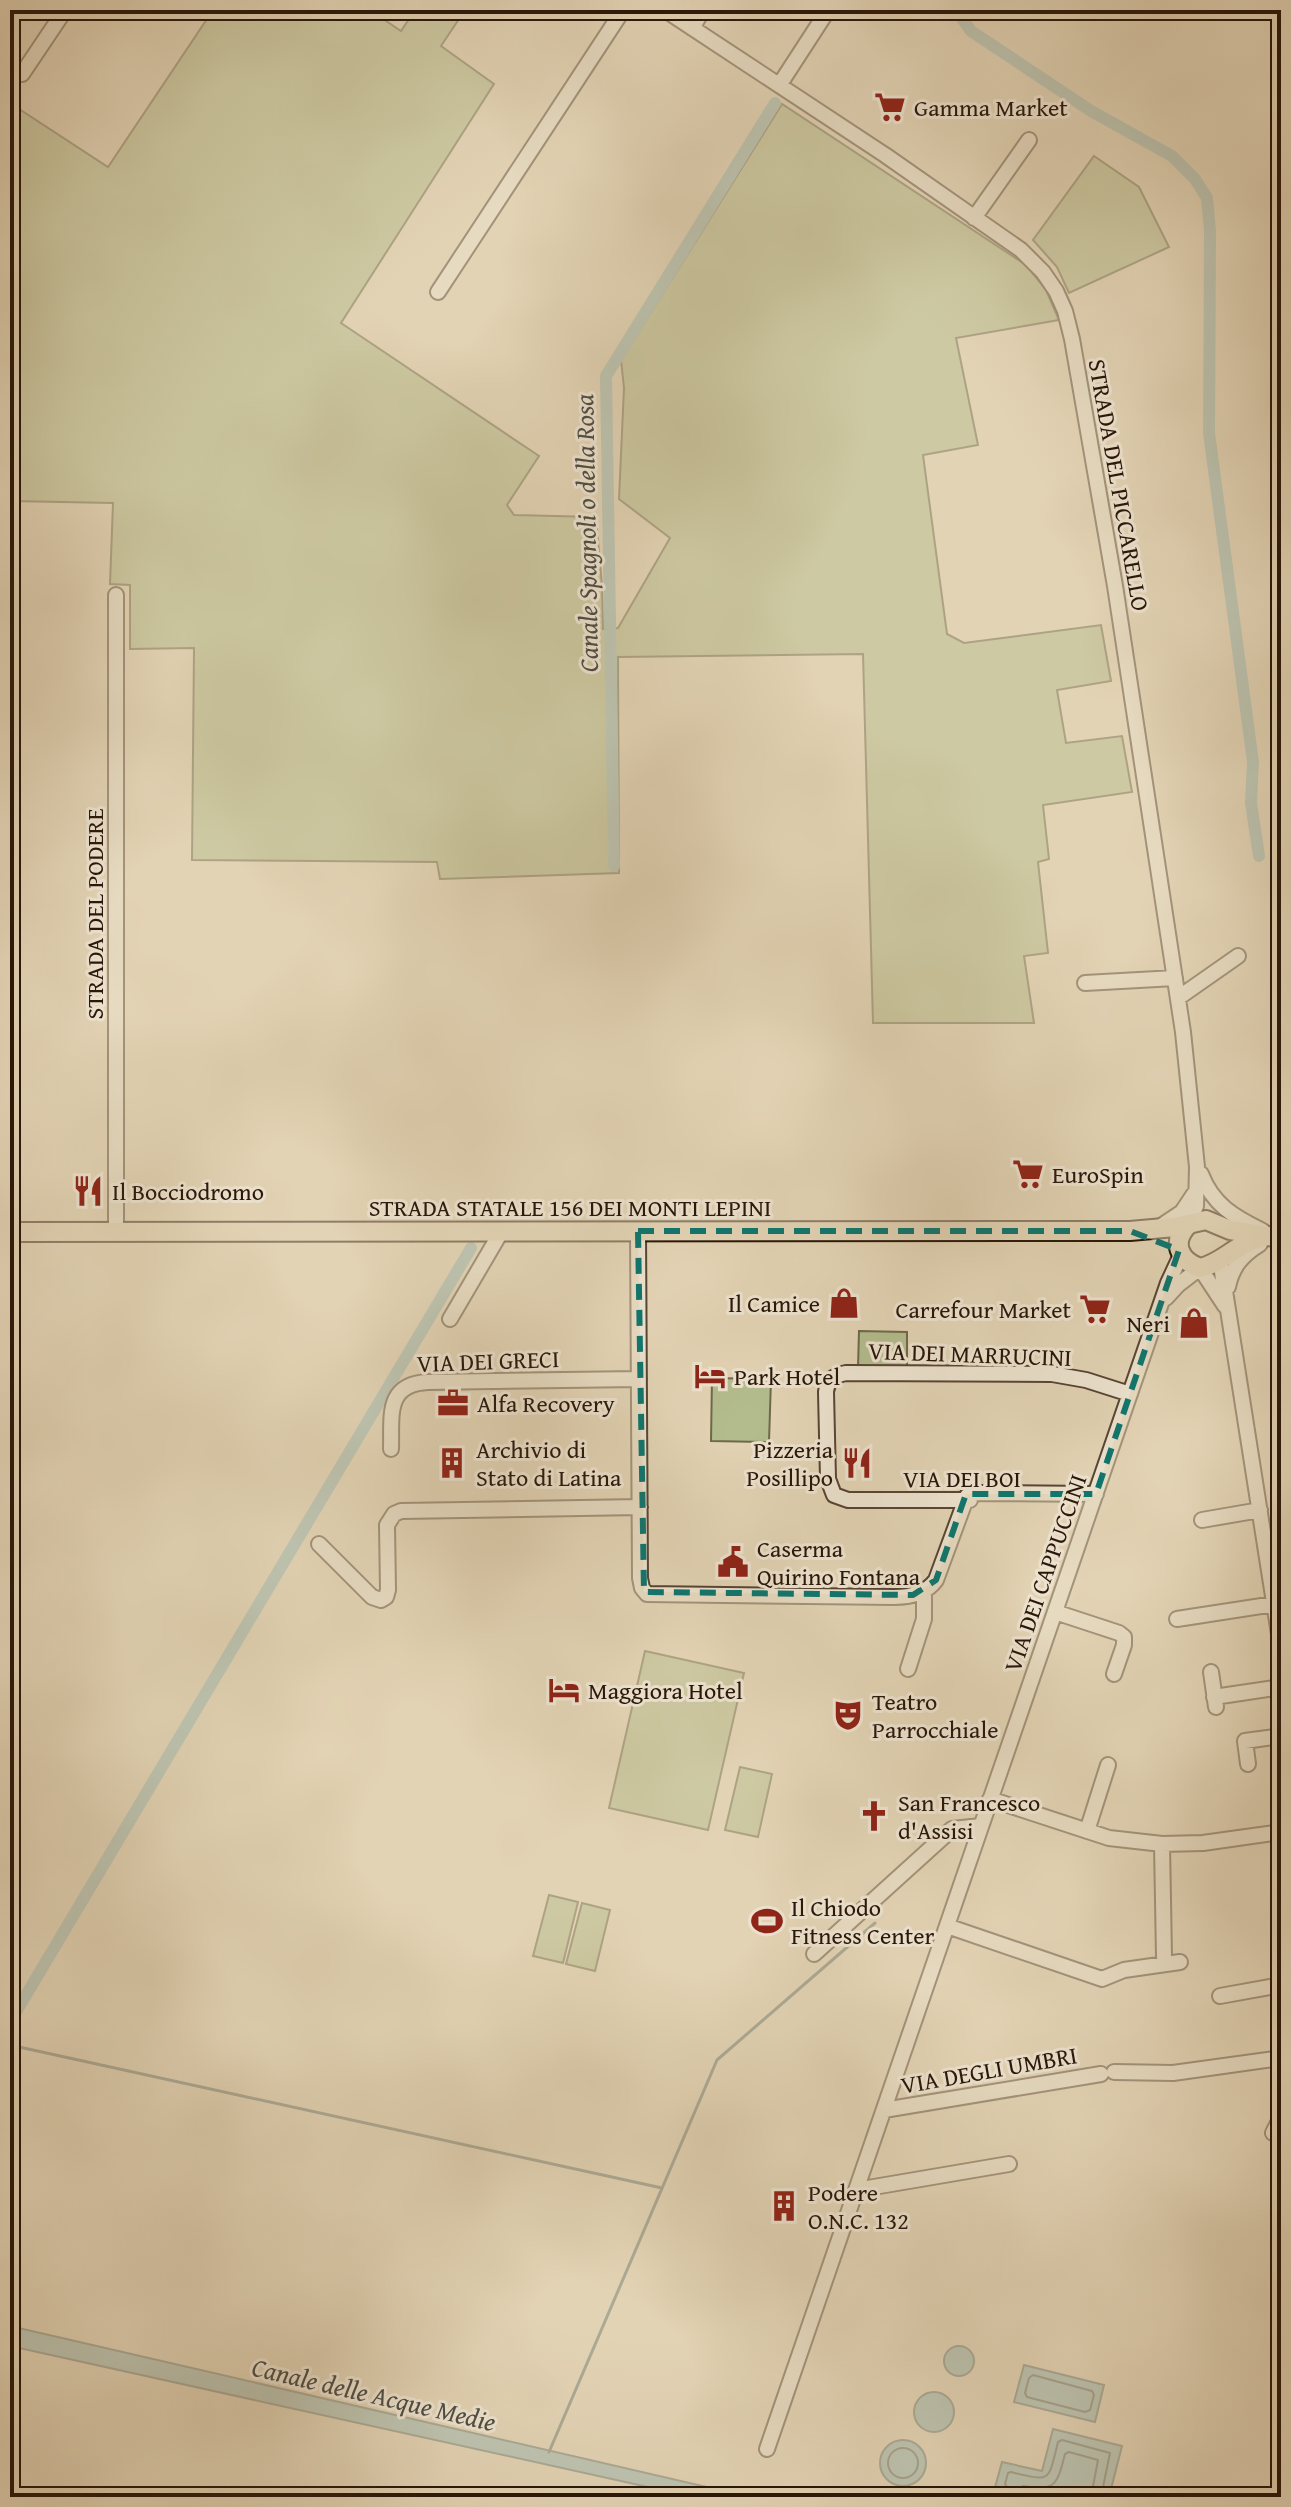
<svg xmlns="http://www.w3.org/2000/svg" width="1291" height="2507" font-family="'Gentium Book Plus',serif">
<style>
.green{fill:#b3bc8d;stroke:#6e694b;stroke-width:2}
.water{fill:#95b7b2;stroke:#6a776e;stroke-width:2}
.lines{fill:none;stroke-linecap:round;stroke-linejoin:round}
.shore{stroke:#5f665e;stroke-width:2}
.stream{stroke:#6a776e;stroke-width:3}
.canal{stroke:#95b7b2;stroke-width:12}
.minor-casing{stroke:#574534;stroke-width:18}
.major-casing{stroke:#291609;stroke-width:22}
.minor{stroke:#ece2ce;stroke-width:14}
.major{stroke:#e2d3b4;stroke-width:18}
.marked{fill:none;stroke:#0f766e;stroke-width:6;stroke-dasharray:16 10;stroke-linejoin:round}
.labels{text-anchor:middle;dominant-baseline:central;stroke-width:6;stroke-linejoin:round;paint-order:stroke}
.poi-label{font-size:24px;fill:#291609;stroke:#ece2ce;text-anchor:start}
.street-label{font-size:24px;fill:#291609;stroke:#ece2ce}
.water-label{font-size:26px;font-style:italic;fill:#4f4e44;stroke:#ece2ce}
</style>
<rect width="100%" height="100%" fill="#e2d3b4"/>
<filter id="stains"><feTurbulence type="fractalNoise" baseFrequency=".0025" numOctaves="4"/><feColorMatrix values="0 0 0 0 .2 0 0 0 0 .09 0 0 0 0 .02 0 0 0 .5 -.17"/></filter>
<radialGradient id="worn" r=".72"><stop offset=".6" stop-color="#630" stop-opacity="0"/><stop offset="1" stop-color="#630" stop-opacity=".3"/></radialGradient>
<!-- green -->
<path class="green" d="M213,10H370L401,31L415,10H465L441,46L494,84L341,323L539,456L507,505L514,515L596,517L602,586L603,629L618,628L670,538L619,499L624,388L621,360L782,104L1026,265L1046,290L1059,320L956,338L978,445L923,455L947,634L964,643L1101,625L1111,681L1057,690L1066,743L1122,736L1132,792L1043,805L1049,859L1038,862L1048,953L1024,956L1034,1023H873L863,654L618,657L619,873L440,879L437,862L192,860L194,648L130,649V585L110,584L113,503L10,501V103L108,167Z
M1094,156L1139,187L1169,247L1069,293L1057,267L1033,240Z
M859,1331L907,1332V1369L858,1368Z
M712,1378L771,1379L769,1442L711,1441Z
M645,1651L744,1673L708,1830L609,1808Z
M740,1767L772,1774L758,1837L725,1830Z
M549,1895L578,1902L563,1963L533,1956Z
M582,1903L610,1910L595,1971L566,1964Z"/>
<!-- water -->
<path class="water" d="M10,2326L750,2497H693L10,2346Z
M944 2361a15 15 0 1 1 30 0a15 15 0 1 1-30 0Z
M1024,2365L1104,2385L1095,2422L1014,2402Z
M914 2412a20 20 0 1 1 40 0a20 20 0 1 1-40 0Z
M1053,2429L1122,2446L1109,2497H1017L994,2491L1002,2462L1042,2471Z
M880 2463a23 23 0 1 1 46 0a23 23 0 1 1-46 0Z"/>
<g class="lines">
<!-- shore -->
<path class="shore" d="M1033,2375L1092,2391L1094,2395L1090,2410L1085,2412L1027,2397L1025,2393L1029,2378Z
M888 2463a15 15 0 1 1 30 0a15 15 0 1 1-30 0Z
M1011,2497L1010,2491L1005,2484L1008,2473L1011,2472C1052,2482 1048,2482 1058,2442L1062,2440L1110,2453L1101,2497
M1021,2497L1020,2489L1023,2486C1056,2491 1057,2485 1065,2454L1069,2452L1098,2460L1091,2497"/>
<!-- stream -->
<path class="stream" d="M10,2045L662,2188
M549,2452L717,2060L875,1923"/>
<!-- canal -->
<path class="canal" d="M956,10L971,31L1091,111L1172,156L1195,179L1207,198L1210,231L1209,433L1253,762L1251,803L1259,856
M614,866L606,376L775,103
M10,2022L471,1248"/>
<defs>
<path id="minor" d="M665,10L885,155L1021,250L1043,272L1056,291L1065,311L1072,339L1115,586L1183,1032L1197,1167L1196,1206L1189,1224
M692,28L703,10
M22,74L65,10
M780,84L828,10
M974,218L1029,140
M438,292L623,10
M1085,983L1175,978
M1178,998L1238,956
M1201,1174C1213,1205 1234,1217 1263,1231
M1161,1226L1182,1212L1194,1194
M638,1231L640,1578L642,1588L647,1594L894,1597C910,1597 926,1594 936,1580L967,1496L978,1493L1096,1494
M116,1233V595
M1220,1259L1281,1647
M1228,1287C1232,1267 1242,1255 1260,1244
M1166,1298L1178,1285L1200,1268L1225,1306
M450,1319L501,1232
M391,1449C392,1416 385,1384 428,1382L639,1379
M970,1500H848L834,1495L828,1479L826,1392C827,1380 835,1375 846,1373L1052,1374L1086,1380L1130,1394
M1202,1520L1260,1510
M319,1544L372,1597L381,1600L386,1597L388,1590L387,1525L394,1514L401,1511L640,1507
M1055,1612L1119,1633L1124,1637V1645L1114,1674
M1177,1619L1274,1604
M908,1669L924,1619V1591
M1211,1672L1216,1707
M1214,1697L1281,1687
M1248,1764L1245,1741L1281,1736
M990,1799L1109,1838L1162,1844L1203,1843L1281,1832
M1087,1831L1108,1765
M1162,1844L1164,1957
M947,1926L1102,1979L1124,1970L1180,1962
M814,1954L952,1829L981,1826
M1220,1996L1281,1985
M1114,2072L1173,2073L1281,2058
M884,2110L1101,2074
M1273,2133L1281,2117
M856,2190L1009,2164
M767,2449L1168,1283L1181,1255"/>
<path id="major" d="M1189,1224C1171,1241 1178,1260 1200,1268C1222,1264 1236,1243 1262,1238
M10,1232L1130,1231L1175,1227L1206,1220L1230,1230L1275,1237"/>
</defs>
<!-- minor casing -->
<use href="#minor" class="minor-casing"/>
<!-- major casing -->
<use href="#major" class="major-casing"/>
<!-- minor -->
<use href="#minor" class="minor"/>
<!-- major -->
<use href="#major" class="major"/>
</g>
<!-- marked area -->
<path d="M0 0H1291V2507H0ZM638,1231H1130L1179,1250L1096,1494H966L936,1580L913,1595L644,1592Z" fill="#e2d3b4" fill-opacity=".55" fill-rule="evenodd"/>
<path class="marked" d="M638,1231H1130L1179,1250L1096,1494H966L936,1580L913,1595L644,1592Z"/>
<!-- icons -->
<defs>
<symbol id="supermarket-bare" viewBox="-9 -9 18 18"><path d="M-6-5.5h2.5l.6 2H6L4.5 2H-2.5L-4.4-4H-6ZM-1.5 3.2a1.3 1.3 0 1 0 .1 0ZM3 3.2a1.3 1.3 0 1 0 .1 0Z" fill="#8f2418" stroke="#ece2ce" stroke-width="2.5" paint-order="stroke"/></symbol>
<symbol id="restaurant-bare" viewBox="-9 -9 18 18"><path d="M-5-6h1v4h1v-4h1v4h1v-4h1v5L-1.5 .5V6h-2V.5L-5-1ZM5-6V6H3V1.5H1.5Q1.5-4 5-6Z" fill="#8f2418" stroke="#ece2ce" stroke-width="2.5" paint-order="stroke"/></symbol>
<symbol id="shop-bare" viewBox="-9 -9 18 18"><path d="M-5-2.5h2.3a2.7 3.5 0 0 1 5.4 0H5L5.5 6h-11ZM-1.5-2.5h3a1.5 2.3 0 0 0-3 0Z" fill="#8f2418" stroke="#ece2ce" stroke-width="2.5" paint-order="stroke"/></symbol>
<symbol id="hotel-bare" viewBox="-9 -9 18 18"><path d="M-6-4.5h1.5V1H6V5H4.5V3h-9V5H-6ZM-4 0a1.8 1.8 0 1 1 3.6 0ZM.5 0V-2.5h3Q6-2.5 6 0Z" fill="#8f2418" stroke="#ece2ce" stroke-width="2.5" paint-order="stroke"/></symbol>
<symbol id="office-bare" viewBox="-9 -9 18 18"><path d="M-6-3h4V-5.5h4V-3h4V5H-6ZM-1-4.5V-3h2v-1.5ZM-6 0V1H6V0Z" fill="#8f2418" stroke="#ece2ce" stroke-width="2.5" paint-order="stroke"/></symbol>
<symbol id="building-bare" viewBox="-9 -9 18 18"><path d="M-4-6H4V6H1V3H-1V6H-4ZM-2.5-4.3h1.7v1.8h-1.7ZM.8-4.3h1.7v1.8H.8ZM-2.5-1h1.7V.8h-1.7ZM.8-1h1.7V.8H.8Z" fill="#8f2418" stroke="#ece2ce" stroke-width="2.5" paint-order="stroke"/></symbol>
<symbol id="civic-bare" viewBox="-9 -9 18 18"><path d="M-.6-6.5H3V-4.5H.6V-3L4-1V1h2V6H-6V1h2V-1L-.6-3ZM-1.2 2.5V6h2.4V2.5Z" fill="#8f2418" stroke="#ece2ce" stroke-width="2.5" paint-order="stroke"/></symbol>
<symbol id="theatre-bare" viewBox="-9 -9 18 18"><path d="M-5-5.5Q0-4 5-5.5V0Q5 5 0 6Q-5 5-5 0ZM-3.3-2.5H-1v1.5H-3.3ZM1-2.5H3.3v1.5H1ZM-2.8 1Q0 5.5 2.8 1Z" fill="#8f2418" stroke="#ece2ce" stroke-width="2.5" paint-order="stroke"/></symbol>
<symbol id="church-bare" viewBox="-9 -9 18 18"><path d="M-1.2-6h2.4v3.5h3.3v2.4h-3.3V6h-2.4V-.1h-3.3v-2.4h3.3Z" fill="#8f2418" stroke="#ece2ce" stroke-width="2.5" paint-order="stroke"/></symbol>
<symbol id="stadium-bare" viewBox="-9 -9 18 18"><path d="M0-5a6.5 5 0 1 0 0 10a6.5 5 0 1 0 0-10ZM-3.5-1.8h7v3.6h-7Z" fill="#8f2418" stroke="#ece2ce" stroke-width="2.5" paint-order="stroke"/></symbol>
</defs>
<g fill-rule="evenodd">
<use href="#supermarket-bare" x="868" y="85" width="44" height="44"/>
<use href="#supermarket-bare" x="1006" y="1152" width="44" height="44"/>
<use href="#restaurant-bare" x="66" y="1169" width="44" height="44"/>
<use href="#shop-bare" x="822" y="1281" width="44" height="44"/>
<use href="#supermarket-bare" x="1073" y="1287" width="44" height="44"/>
<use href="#shop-bare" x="1172" y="1301" width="44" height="44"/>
<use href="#hotel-bare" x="688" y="1354" width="44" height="44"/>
<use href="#office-bare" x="431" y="1381" width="44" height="44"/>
<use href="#building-bare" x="430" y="1441" width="44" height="44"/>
<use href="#restaurant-bare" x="835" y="1441" width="44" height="44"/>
<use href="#civic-bare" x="711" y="1540" width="44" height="44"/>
<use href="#hotel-bare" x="542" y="1668" width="44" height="44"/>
<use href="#theatre-bare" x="826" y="1693" width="44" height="44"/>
<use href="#church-bare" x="852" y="1794" width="44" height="44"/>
<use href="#stadium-bare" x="745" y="1899" width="44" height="44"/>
<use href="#building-bare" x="762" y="2184" width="44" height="44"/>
</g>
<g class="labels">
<!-- poi labels -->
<g class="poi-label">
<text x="914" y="107">Gamma Market</text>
<text x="1052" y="1174">EuroSpin</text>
<text x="112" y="1191">Il Bocciodromo</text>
<text x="820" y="1303" text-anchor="end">Il Camice</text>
<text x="1071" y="1309" text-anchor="end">Carrefour Market</text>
<text x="1170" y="1323" text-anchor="end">Neri</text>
<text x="734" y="1376">Park Hotel</text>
<text x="477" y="1403">Alfa Recovery</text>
<text x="476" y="1449">Archivio di<tspan x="476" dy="28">Stato di Latina</tspan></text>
<text x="833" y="1449" text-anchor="end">Pizzeria<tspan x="833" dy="28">Posillipo</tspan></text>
<text x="757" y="1548">Caserma<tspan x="757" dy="28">Quirino Fontana</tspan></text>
<text x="588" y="1690">Maggiora Hotel</text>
<text x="872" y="1701">Teatro<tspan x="872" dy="28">Parrocchiale</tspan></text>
<text x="898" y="1802">San Francesco<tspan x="898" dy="28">d'Assisi</tspan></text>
<text x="791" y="1907">Il Chiodo<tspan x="791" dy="28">Fitness Center</tspan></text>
<text x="808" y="2192">Podere<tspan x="808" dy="28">O.N.C. 132</tspan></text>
</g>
<!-- street labels -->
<g class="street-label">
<text transform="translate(1119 485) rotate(80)">STRADA DEL PICCARELLO</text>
<text transform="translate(94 914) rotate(-90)">STRADA DEL PODERE</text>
<text x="570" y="1207">STRADA STATALE 156 DEI MONTI LEPINI</text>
<text transform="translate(970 1354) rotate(2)">VIA DEI MARRUCINI</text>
<text transform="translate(488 1361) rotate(-2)">VIA DEI GRECI</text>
<text x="962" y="1478">VIA DEI BOI</text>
<text transform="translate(1045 1573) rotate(-71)">VIA DEI CAPPUCCINI</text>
<text transform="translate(989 2070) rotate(-10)">VIA DEGLI UMBRI</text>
</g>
<!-- water labels -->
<g class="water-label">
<text transform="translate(586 533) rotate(-91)">Canale Spagnoli o della Rosa</text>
<text transform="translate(374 2394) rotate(13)">Canale delle Acque Medie</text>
</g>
</g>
<!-- margin -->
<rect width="1291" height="2507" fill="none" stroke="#e2d3b4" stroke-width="40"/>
<rect x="12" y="12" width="1267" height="2483" fill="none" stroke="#291609" stroke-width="4"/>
<rect x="20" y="20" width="1251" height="2467" fill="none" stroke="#291609" stroke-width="2"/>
<rect width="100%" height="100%" filter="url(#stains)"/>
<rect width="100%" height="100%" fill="url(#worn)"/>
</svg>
